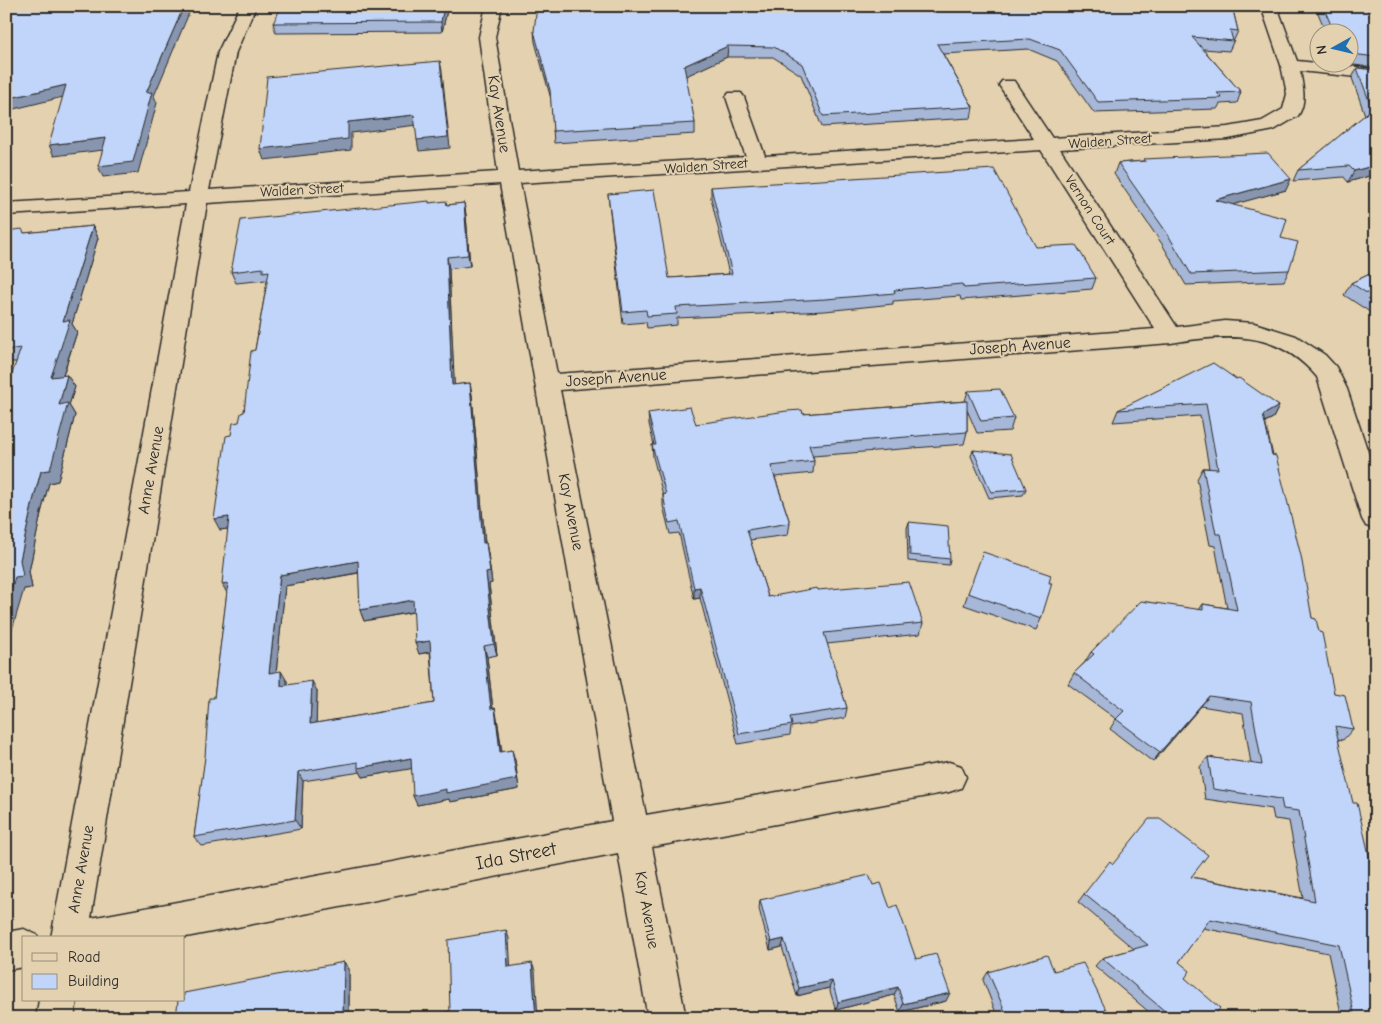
<svg xmlns="http://www.w3.org/2000/svg" width="1382" height="1024" font-family="'Comic Neue',sans-serif">
<style>
.lines{fill:none;stroke-linecap:round;stroke-linejoin:round}
.street-casing{stroke:#2b2b2b;stroke-width:3}
.street{fill:#e4d1af;fill-rule:evenodd}
.wall{fill:#a6b7d7;stroke:#2b2b2b;fill-rule:evenodd}
.shaded-wall{fill:#8795af;stroke:#2b2b2b}
.building{fill:#c1d5fa;stroke:#2b2b2b;fill-rule:evenodd}
.labels{text-anchor:middle;dominant-baseline:central;stroke-width:4;stroke-linejoin:round;paint-order:stroke}
.far-street-label{font-size:14px;fill:#2b2b2b;stroke:#e4d1af}
.street-label{font-size:16px;fill:#2b2b2b;stroke:#e4d1af}
.near-street-label{font-size:19px;fill:#2b2b2b;stroke:#e4d1af}
</style>
<rect width="100%" height="100%" fill="#e4d1af"/>
<filter id="ink" filterUnits="userSpaceOnUse"><feTurbulence type="fractalNoise" baseFrequency=".02" numOctaves="2"/><feDisplacementMap in="SourceGraphic" scale="10" xChannelSelector="R" yChannelSelector="G"/><feConvolveMatrix kernelMatrix="1 2 1 2 8 2 1 2 1" color-interpolation-filters="sRGB"/></filter>
<g filter="url(#ink)">
<g class="lines">
<defs>
<path id="street" d="M240,6H256L236,52L209,190L498,172L479,37L486,6H502L495,37L518,171L746,157L726,97L729,93H741L744,97L765,156L1034,139L999,85L1002,81H1014L1052,138L1228,127L1262,121L1283,109L1287,94L1281,65L1261,6H1277L1297,61L1376,69V79L1300,71C1303,87 1307,102 1298,116L1274,130L1228,139L1060,149L1177,327L1225,321L1254,323L1296,336L1325,355L1336,367L1347,389L1376,476V529L1366,526L1362,519L1317,377C1276,329 1228,334 1171,343L560,390L646,815L949,762L961,766L966,777L961,788L949,792L652,847L686,1018H648L618,853L181,938H51L186,204L6,215V203L189,192L218,52ZM1041,150L1155,329L557,374L520,183ZM500,184L612,821L91,918L207,203Z
M24,929L37,935L38,938H24V967L6,970V932Z
M39,1000H77L74,1018H36Z"/>
</defs>
<!-- street casing -->
<use href="#street" class="street-casing"/>
<!-- street -->
<use href="#street" class="street"/>
</g>
<!-- wall -->
<path class="wall" d="M448,6L442,32L276,33L273,23Z
M1232,6L1238,31L1229,51L1203,49L1241,92L1237,103L1220,104L1217,109L1094,113L1057,61L1028,49L943,54L973,107L971,118L822,127L801,75L773,57H727L685,76L695,123V134L554,143L551,99L535,42L534,31Z
M1315,6H1366L1374,25H1376V68L1347,64V62H1350V32H1326Z
M1357,68L1376,70V174L1348,182L1344,177L1293,181L1298,170L1365,115L1352,78Z
M1144,159L1286,190L1233,204L1281,238L1289,270L1284,281L1186,285L1162,244L1114,174L1118,163L1143,161Z
M711,187L1036,247L1096,278L1092,289L961,300L960,296L893,301V304L825,311L677,318V325L647,328L646,322L623,324L608,194L669,278L729,274L711,198Z
M429,203L447,205L464,203L466,215L470,266L449,269L454,385L470,383L472,395L485,543H486L488,554L492,583L489,584L497,655L487,657L493,709L495,708L497,718L502,752L515,760L519,789L450,802L449,799L417,805L412,768L363,777L361,772L303,781L301,829L202,846L194,837L214,698L227,593L228,529L220,530L231,435L239,422L244,412L267,282L266,280L236,283L231,272ZM359,573L360,610L364,621L414,612L419,654L430,652L434,703L316,723L317,691L287,685V681L276,672L285,586Z
M93,226L98,238L72,324L77,332L63,376L67,375L75,387L69,405L75,415L58,481L49,483L41,513L29,572L32,588L24,589L17,362H9L6,358V231L25,233Z
M1376,271V316L1344,295L1351,283Z
M1236,379L1279,406L1273,418L1265,422L1312,618L1334,693L1353,729L1343,740L1338,739L1376,1018H1342L1328,953L1203,928L1179,962L1185,978L1213,1018H1156L1095,966L1102,958L1134,949L1078,902L1084,894L1113,864L1191,877L1303,898L1289,821L1274,819L1272,809L1205,799L1200,767L1208,757L1251,764L1243,713L1201,706L1153,762L1110,729L1116,719L1068,684L1074,673L1085,662L1091,652L1199,610L1203,604L1227,608L1215,546L1210,545L1197,479L1203,468H1209L1200,416L1113,422L1118,410Z
M968,391L1014,418L1010,431L977,433L967,410V432L964,444L813,456L814,461L813,473L775,477L790,523L788,535L750,540L768,597L818,590L923,623L920,634L827,644L847,708L845,718L791,727L790,735L738,744L700,598L694,599L679,533L670,534L663,506V495L653,457L652,445H654L649,424L648,413L696,424L803,414L965,401Z
M973,450L1026,489L1023,495L989,498L971,456Z
M909,522L950,559L949,565L908,561L907,528Z
M1049,583L1041,619L1036,630L964,605L968,593Z
M873,885L890,908L916,959L946,1001L900,1012L894,995L836,1010L829,988L797,996L782,947L770,950L759,909L760,900Z
M344,962L349,969V1018H176Z
M1054,971L1110,1018H998L983,980L988,972Z"/>
<!-- shaded-wall -->
<path class="shaded-wall" d="M184,6H192L154,96L157,103L138,173L103,177L98,166L146,93Z
M444,6H448L442,32L441,22Z
M728,46L727,57L684,77V66Z
M440,61L442,71L450,148L419,151L417,140Z
M66,85L71,95L6,111V99Z
M414,115L417,125L351,133V150L264,160L260,149L348,122Z
M106,138L111,149L54,156L49,145Z
M1376,165V174L1348,182L1354,171Z
M1291,179L1286,190L1210,211L1215,200Z
M464,203L466,215L470,266L468,255Z
M93,226L98,238L72,324L77,332L58,389L51,377L63,321Z
M447,257L449,269L455,397L452,385Z
M67,375L75,387L69,405L75,415L58,481L49,483L41,513L29,572L32,588L24,589L6,650V606L20,560L33,501L59,405Z
M470,383L472,395L486,555L483,543Z
M1279,406L1273,418L1256,426L1263,415Z
M229,517L235,528L220,530L214,519Z
M486,543L488,554L492,583L489,584L497,655L494,644L486,573Z
M358,561L362,572L285,586L275,683L269,673L280,575Z
M228,583V595L222,584Z
M700,587V598L694,599V588Z
M413,600L417,611L364,621L360,610Z
M430,641L433,651L419,654L415,643Z
M484,646L487,657L494,719L491,709Z
M281,671L287,681V696L281,686Z
M312,681L317,691L316,734L310,724Z
M1209,696L1201,706L1153,762L1160,752Z
M495,708L497,718L503,762L500,752Z
M512,750L515,760L519,789L450,802L449,799L417,805L413,796Z
M411,758L415,768L363,777L358,768Z
M298,772L303,781L301,829L295,820Z
M506,930L509,938L511,975L508,967Z
M784,939L782,947L770,950L771,942Z
M344,962L349,969V1018H346L343,1013Z
M532,963L535,971L538,1018H536Z
M832,981L829,988L797,996L799,988Z
M898,987L894,995L836,1010L838,1002Z
M950,993L946,1001L900,1012L903,1004Z"/>
<!-- building -->
<path class="building" d="M6,6H184L146,93L152,92L133,162L98,166L106,138L49,145L66,85L6,99Z
M282,6H444L441,22L273,23Z
M537,6H1232L1238,31L1230,30L1233,41L1192,37L1241,92L1217,93L1222,98L1098,102L1060,50L1030,39L937,44L973,107L823,116L802,64L774,47L728,46L684,66L695,123L553,131L550,90L534,31Z
M1323,6H1366L1374,25H1376V57L1352,54L1350,46V32H1334Z
M440,61L448,137L417,140L414,115L348,122V139L260,149L267,77Z
M1357,68L1376,70V165L1354,171L1349,166L1298,170L1372,109Z
M1268,153L1291,179L1215,200L1287,219L1281,238L1298,242L1289,270L1191,274L1167,233L1118,163L1146,161L1144,159Z
M994,169L1036,247L1076,245L1096,278L964,288L962,284L894,290L895,293L826,299L676,307L677,314L647,316L646,310L623,312L608,194L654,190L669,278L732,274L711,187Z
M429,201V203L446,201L447,205L464,203L468,255L447,257L452,385L470,383L483,543H486L490,572L486,573L494,644L484,646L491,709L495,708L500,752L512,750L517,779L446,793V789L413,796L411,758L358,768V762L298,772L295,820L194,837L205,757L209,698H214L228,583L222,584L229,517L214,519L226,436L231,435L233,423L239,422L241,413L244,412L251,351L255,350L269,271L263,272V268L231,272L241,220ZM358,561L360,610L413,600L415,643L430,641L434,703L310,724L312,681L281,686V671L269,673L280,575Z
M93,226L63,321L70,320L51,377L67,375L59,405L68,403L50,470L41,471L33,501L20,560L23,576L15,577L6,606V391L21,348L6,350V231L22,229L24,233Z
M1376,271V299L1351,283Z
M1213,363L1236,379L1239,378L1279,406L1263,415L1272,455L1276,456L1301,556L1312,618L1316,619L1319,632L1322,633L1334,693L1345,695L1353,729L1335,726L1353,803H1357L1376,885V1018H1355L1339,945L1210,919L1179,962L1190,971L1185,978L1220,1008L1213,1018H1173L1102,958L1148,945L1084,894L1110,861L1113,864L1149,819H1160L1208,855L1191,877L1315,901L1299,811L1283,809L1281,799L1213,789L1208,757L1262,765L1251,702L1209,696L1160,752L1116,719L1124,711L1074,673L1094,654L1091,652L1141,601L1203,610V604L1237,610L1221,534H1216L1203,468L1218,469L1206,404L1118,410Z
M1000,389L1014,418L981,421L968,391Z
M967,401V432L809,445L814,461L771,466L790,523L747,530L768,597L817,588L818,590L909,582L923,623L824,633L847,708L790,717L792,725L739,734L700,587L694,588L679,521L669,523L663,495L666,494L652,445H656L648,413L690,407L696,424L787,411L802,410L803,414Z
M973,450L1011,454L1026,489L991,492Z
M909,522L948,526L950,559L910,555Z
M983,552L1051,575L1049,583H1052L1041,619L968,593Z
M869,875L873,885L881,883L890,908L897,905L916,959L936,954L950,993L903,1004L898,987L838,1002L832,981L799,988L784,939L771,942L760,900Z
M506,930L508,967L532,963L536,1018H432V1015L450,1011L448,940Z
M1047,955L1054,971L1083,963L1110,1018H1008L988,972Z
M344,962L343,1013L320,1018H176L178,1000H184V993Z"/>
</g>
<g class="labels">
<!-- far-street labels -->
<g class="far-street-label">
<text transform="translate(1110 141) rotate(-4)">Walden Street</text>
<text transform="translate(706 166) rotate(-4)">Walden Street</text>
<text transform="translate(302 190) rotate(-3)">Walden Street</text>
<text transform="translate(1090 210) rotate(57)">Vernon Court</text>
</g>
<!-- street labels -->
<g class="street-label">
<text transform="translate(499 114) rotate(81)">Kay Avenue</text>
<text transform="translate(1020 346) rotate(-4)">Joseph Avenue</text>
<text transform="translate(616 378) rotate(-4)">Joseph Avenue</text>
<text transform="translate(151 470) rotate(-80)">Anne Avenue</text>
<text transform="translate(571 512) rotate(79)">Kay Avenue</text>
<text transform="translate(81 869) rotate(-80)">Anne Avenue</text>
<text transform="translate(647 910) rotate(80)">Kay Avenue</text>
</g>
<!-- near-street labels -->
<g class="near-street-label">
<text transform="translate(516 856) rotate(-11)">Ida Street</text>
</g>
</g>
<!-- margin -->
<rect width="1382" height="1024" fill="none" stroke="#e4d1af" stroke-width="25"/>
<rect x="12" y="12" width="1357" height="999" fill="none" stroke="#2b2b2b" stroke-width="2" filter="url(#ink)"/>
<!-- legend -->
<rect x="22" y="936" width="162" height="65" fill="#e4d1af" stroke="#9a8f7a"/>
<rect x="32" y="953" width="25" height="8" fill="#e4d1af" stroke="#9a8f7a"/>
<text x="68" y="962" font-size="15" fill="#2b2b2b">Road</text>
<rect x="32" y="974" width="25" height="15" fill="#c1d5fa" stroke="#9a8f7a"/>
<text x="68" y="986" font-size="15" fill="#2b2b2b">Building</text>
<!-- north arrow -->
<g transform="translate(1334 48) rotate(262)"><circle r="24" fill="#e4d1af" stroke="#9a8f7a"/>
<path d="M0-4L9 19L0 12L-9 19Z" fill="#1f6fb2"/>
<text y="-8" font-size="14" font-weight="bold" text-anchor="middle" fill="#2b2b2b">N</text>
</g>
</svg>
